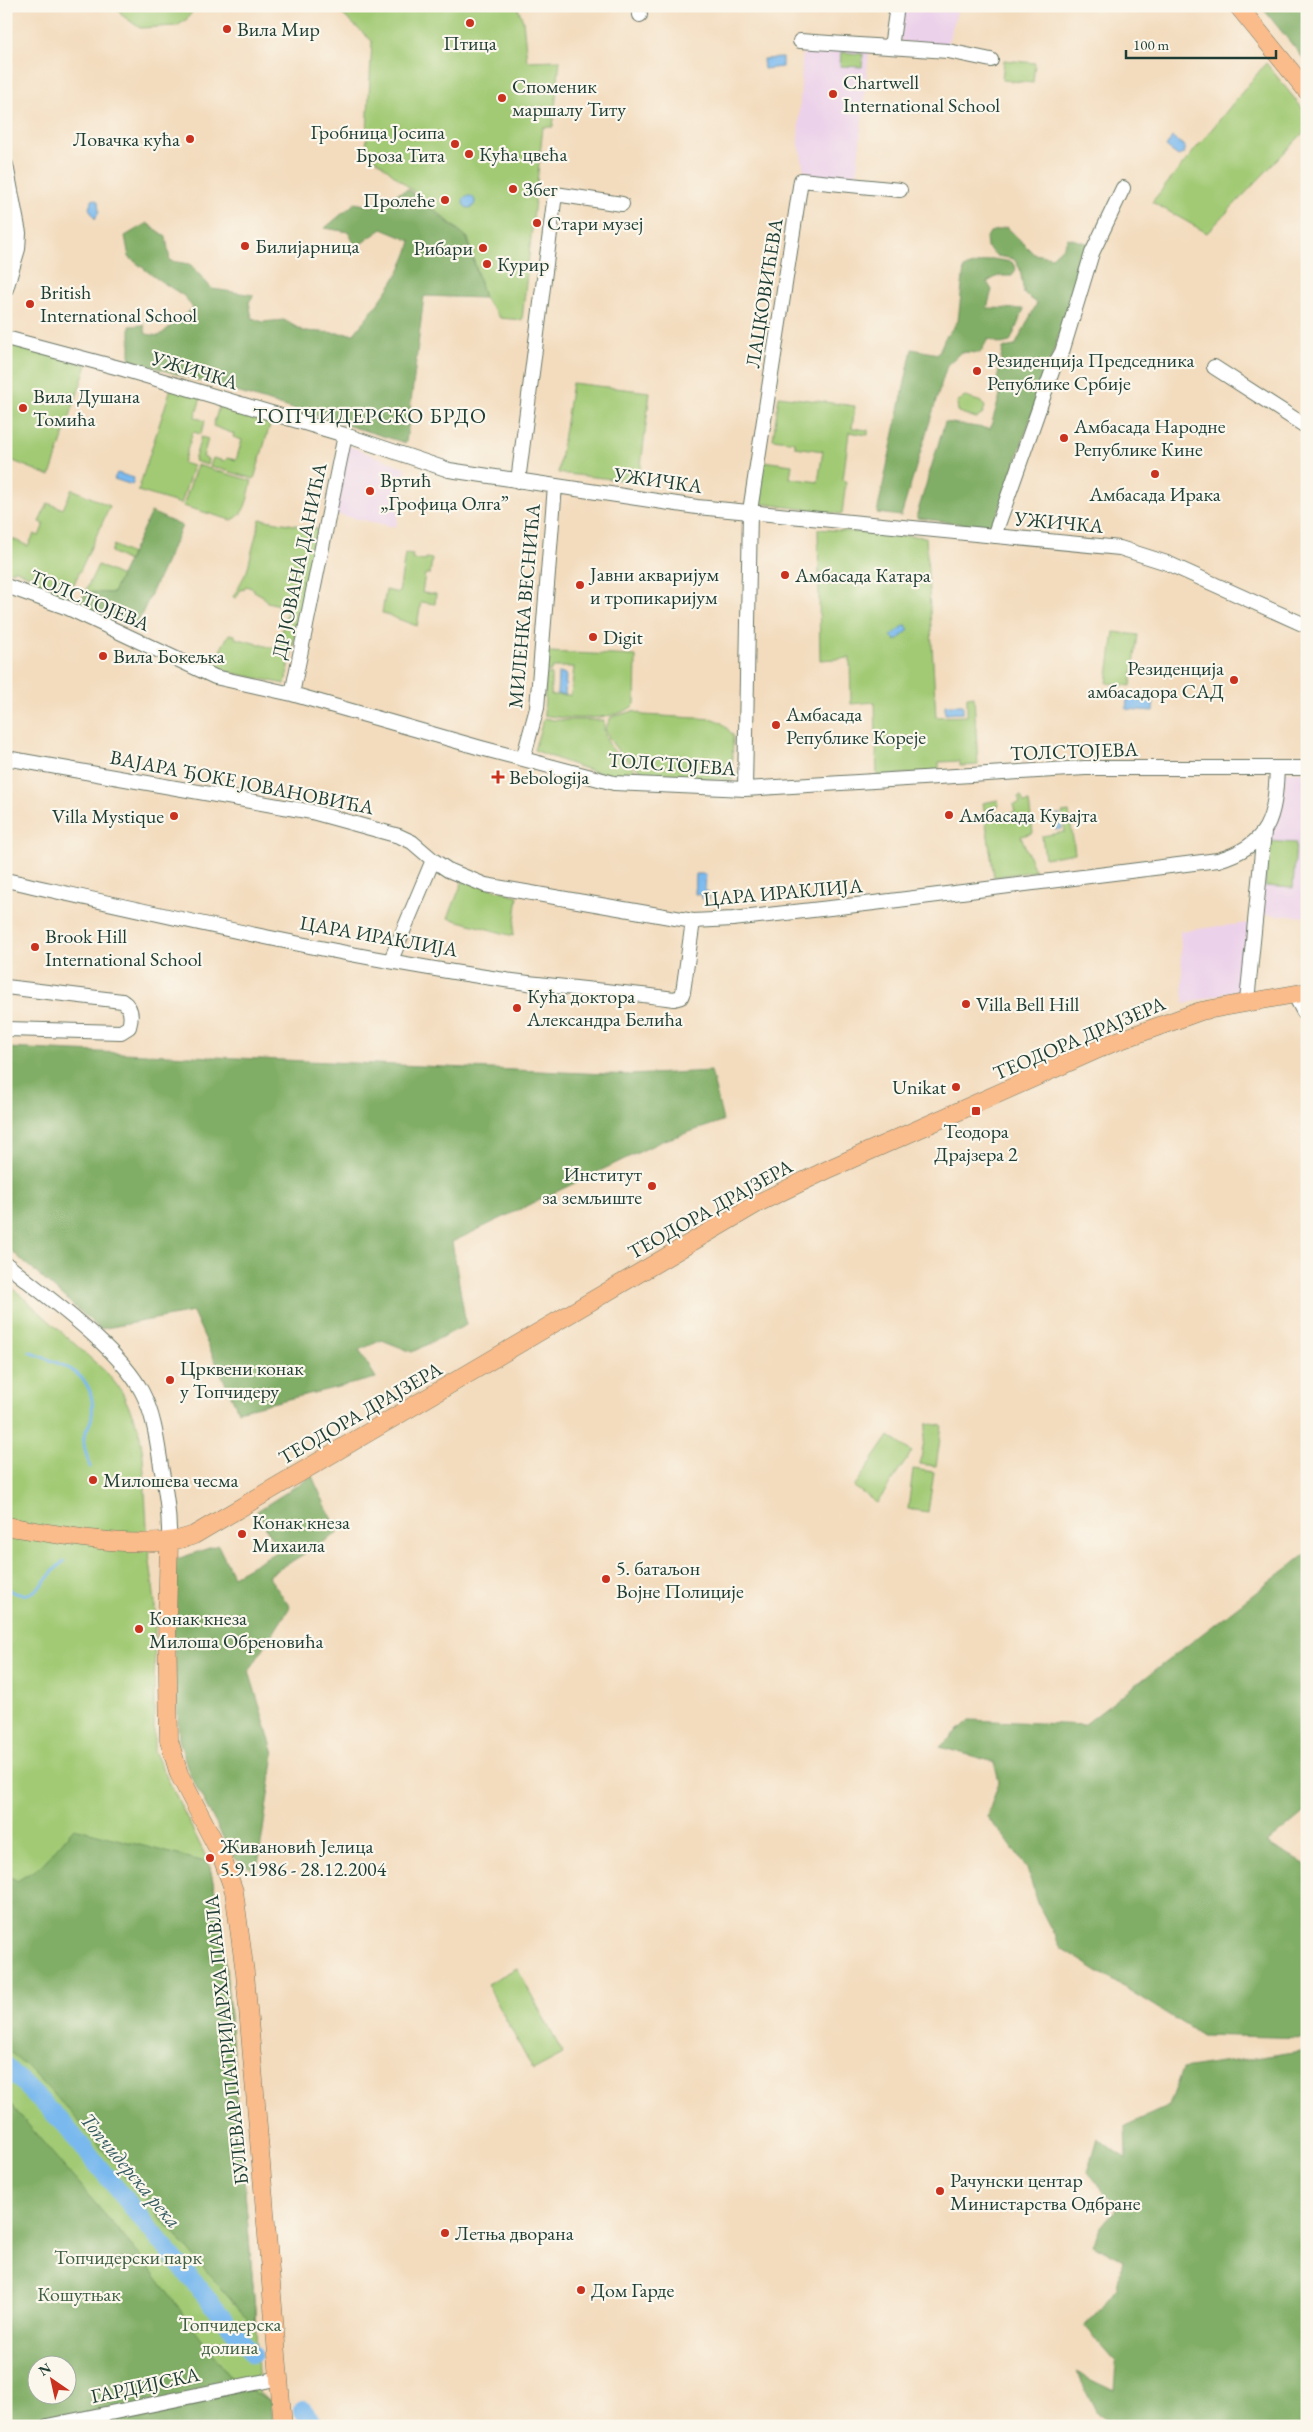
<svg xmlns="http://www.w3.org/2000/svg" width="1313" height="2432" font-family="'EB Garamond',serif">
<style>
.built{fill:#ecd1ea}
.green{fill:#a2ca75;stroke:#608454;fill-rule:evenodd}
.forest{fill:#81ae66;stroke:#50764d;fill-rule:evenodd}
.water{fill:#7ab9ee;stroke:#4c7b91}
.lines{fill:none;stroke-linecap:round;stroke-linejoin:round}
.stream{stroke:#7ab9ee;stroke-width:3}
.river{stroke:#7ab9ee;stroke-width:18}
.minor-casing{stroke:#697564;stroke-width:16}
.major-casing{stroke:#697564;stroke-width:19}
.minor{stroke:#fff;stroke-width:14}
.major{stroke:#fabc8b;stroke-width:18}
.poi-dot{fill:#c8321e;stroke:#fbf7ec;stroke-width:2}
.labels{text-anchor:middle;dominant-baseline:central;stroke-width:4.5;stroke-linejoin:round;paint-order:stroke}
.poi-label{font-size:20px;fill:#1f3d34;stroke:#fbf7ec;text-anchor:start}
.street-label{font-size:20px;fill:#1f3d34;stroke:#fbf7ec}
.park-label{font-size:20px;fill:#406044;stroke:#fbf7ec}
.neighbourhood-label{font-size:21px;letter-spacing:1px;fill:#1f3d34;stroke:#fbf7ec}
.water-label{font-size:21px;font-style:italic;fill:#365c62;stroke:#fbf7ec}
</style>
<rect width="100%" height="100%" fill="#fbf7ec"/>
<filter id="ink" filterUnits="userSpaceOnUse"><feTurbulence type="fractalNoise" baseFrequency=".02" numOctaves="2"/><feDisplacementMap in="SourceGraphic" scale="10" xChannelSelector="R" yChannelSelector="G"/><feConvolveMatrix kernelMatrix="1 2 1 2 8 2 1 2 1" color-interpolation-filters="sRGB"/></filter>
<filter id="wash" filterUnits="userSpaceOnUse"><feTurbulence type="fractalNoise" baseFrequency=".0096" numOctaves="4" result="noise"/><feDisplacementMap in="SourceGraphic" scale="20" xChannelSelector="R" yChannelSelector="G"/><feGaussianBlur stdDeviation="1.12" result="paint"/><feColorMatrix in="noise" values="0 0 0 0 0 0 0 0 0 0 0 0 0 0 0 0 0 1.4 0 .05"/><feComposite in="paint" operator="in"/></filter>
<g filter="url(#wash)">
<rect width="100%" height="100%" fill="#f3dcbe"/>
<!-- built -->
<path class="built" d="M904,6H959L946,48L900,41Z
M803,45L869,50L856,182L805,175L798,139Z
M346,445L406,468L396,527L334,514Z
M1283,772H1307V917L1260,914L1266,835Z
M1249,923L1243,988L1184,1004L1180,931Z"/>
<!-- green -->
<path class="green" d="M116,6H193L195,8L186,20L177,26L140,28L123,16Z
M333,6H517L523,20L527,61L560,60L553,127H543L522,320L500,318L484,298L468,238L366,151L372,41Z
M841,52L863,54L862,67L840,66Z
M1004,60L1035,63L1033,83L1002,80Z
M1266,63L1307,114L1305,131L1207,233L1152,202Z
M6,342L87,365L50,476L6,458Z
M572,383L650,392L639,482L558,473Z
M171,388L201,398L195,417L205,421L201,434L193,432L183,463L193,466L181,504L138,491Z
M779,396L855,406L852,428L868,430V435L849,432L843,480L846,481L842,514L757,503L763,461L792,465L790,478L818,482L823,451L795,447V442L773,439Z
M965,397L982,402L985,407L982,415L976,418L958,412L957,402Z
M220,403L272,418L254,479L210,466L213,458L225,461L227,458L236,460L242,440L233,437L234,434L213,426Z
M201,437L208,439L203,457L208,459L207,465L194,461Z
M197,465L252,481C248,494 247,516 231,520L183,506Z
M72,489L110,506L67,599L29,582L31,577L14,569L12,572L6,570V536L28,546L34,534L39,536L44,524L39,522L48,503L63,509Z
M260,519L318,529L285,684L223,671L212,665L229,634L235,635V638L277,649L288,607L267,602L263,596L254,591V589L246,586L243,590L241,589L236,598L233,597L247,571Z
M818,529L926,537L936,717L967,716V697L974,696L978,765L960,766V761L939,762V771L877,776L875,702L851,704L850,658L820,660Z
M114,545L131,554L128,561L111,552Z
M405,554L413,555L412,559L425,561L426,558L432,559L430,574H425L422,593L436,594L435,604L421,602L417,626L382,613L386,590L399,593Z
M98,565L121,576L113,593L85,592Z
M1114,632L1138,635L1131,686L1107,683Z
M548,652L636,656L635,704C620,721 565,720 544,715L546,674H551V695H571L574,667H553L551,671L546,672Z
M634,711L643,715L714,719L722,723L733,735L732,780L651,777C632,765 613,751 605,729L611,717Z
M544,718L554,720H604C601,747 624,761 645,777C617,784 561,760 534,750Z
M1021,796L1024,803L1029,802L1033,833L1021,836L1035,871L994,877L983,803L998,800L999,805L995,807L997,815L1015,812L1013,805L1020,803L1018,797Z
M1069,812L1075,853L1045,858L1042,836L1065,832L1062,813Z
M1268,841L1296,843L1293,888L1265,886Z
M463,880L518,896L513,936L448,918Z
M6,1282L108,1374L122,1392L139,1429L143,1456L148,1544L155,1603L154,1751L209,1863L222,1924L255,2309L259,2393L271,2401L273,2426H6ZM38,2364H68V2394H38Z
M927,1423L942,1426L936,1466L920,1464Z
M889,1436L912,1452L877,1503L854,1487Z
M913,1469L934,1472L928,1512L908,1509Z
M517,1968L563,2054L533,2070L487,1984Z"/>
<!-- forest -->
<path class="forest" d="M1261,6H1307V63Z
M408,189L467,238L484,298L424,296L406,443L130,360V326L144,325L146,334L159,336L193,308L184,296L156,278L129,257L125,236L147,223L166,237L170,261L190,264L212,289L254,295L249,302L252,318L263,322L284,320L303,331L354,334C375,307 403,275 411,241L382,229L356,247L348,232L325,228L355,203L370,206Z
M1007,227L1034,254L1052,257L1064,246L1068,238L1090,244L993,528L917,518V514L945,422L990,429L1001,392L995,391L1003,348L1015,346L1037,303L1024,294L1020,269L1014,259L997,256L987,247L986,239L990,232Z
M993,259L1012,262L1016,269L1012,276H998L987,282L992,290L987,308L1024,309L1010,342L1001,344L988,339L980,353L961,352L947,365L901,516L877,513L912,349L938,354L945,338L958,321L964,268Z
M151,512L182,526L135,629L80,604L85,592L113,593Z
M6,1048L630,1075L711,1071L723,1121L662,1141L452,1242L466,1325L412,1352L382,1340L359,1350L376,1378L238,1411L193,1312L100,1329L6,1246Z
M312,1476L338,1533L268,1576L290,1607L249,1671L274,1754L257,1872L234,1858L189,1773L179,1740L171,1596L174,1560L218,1545L233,1576L278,1551L257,1511Z
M1307,1553V1810L1267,1843L1307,1866V2038L1201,2035L1061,1948L1039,1906L1027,1869L1006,1839L987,1817L999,1782L994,1762L940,1747L970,1720L1084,1725Z
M74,1828L209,1863L222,1924L255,2309L254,2327L74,2116L27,2066L6,2049V1873L17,1881L41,1866Z
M1307,2050V2426H1114L1097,2414L1077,2373L1114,2391L1116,2362L1085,2327L1117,2287L1123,2260L1093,2244L1100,2228L1117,2207L1088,2172L1098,2138L1126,2160L1125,2126L1169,2106L1182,2069Z
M6,2099L141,2257L234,2382L271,2401L273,2426H6ZM38,2364H68V2394H38Z"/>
<!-- water -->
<path class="water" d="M782,58V67L764,69L763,59Z
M1172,137L1185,146L1183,154L1178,156L1166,147Z
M463 202a6 6 0 1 1 12 0a6 6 0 1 1-12 0Z
M93,199L98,201L99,212L95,219L89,208Z
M117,473L134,478L132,485L114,479Z
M905,625L909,630L896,641L891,636Z
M558,673L566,674L565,695L557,694Z
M1127,699L1154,701L1153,711L1126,709Z
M945,705H963V713L945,714Z
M1054,815H1060L1062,829L1055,830Z
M696,874H706L705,891L709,892V899H702V895L695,894Z"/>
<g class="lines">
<!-- stream -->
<path class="stream" d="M30,1352C62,1366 97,1371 92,1415C92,1422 86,1429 84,1437C82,1445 88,1459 90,1467
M6,1588C36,1609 45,1574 64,1561"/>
<!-- river -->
<path class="river" d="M6,2066L62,2122L253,2354
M303,2410L316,2426"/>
</g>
</g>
<g filter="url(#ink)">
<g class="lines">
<defs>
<path id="minor" d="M639,6L640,15
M800,41L948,51L991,60
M891,47L897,6
M6,165L19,233L18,249L6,289
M6,338L123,369L345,435L449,470L697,507L1120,548L1167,563L1307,626
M1214,367L1307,427
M518,481L555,194L622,204
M994,536L1054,366L1062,352L1092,253L1123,188
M6,586L68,608L215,677L292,694L481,748L614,783L745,789L1085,768H1307
M292,694L345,435
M6,758L312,812L399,836L412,842L433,860L448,870L485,885L693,921L733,919L874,903L1218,860C1270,845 1275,817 1277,768
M523,759L537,708L555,486
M745,789L750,511L801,180L900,190
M6,880C171,917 338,956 505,980C561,988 618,991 674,999L681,997L683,992L693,921
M391,960L433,860
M6,987L122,1001C132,1007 132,1017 129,1027L121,1032L6,1029
M1294,994L1307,1018
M1247,1001L1264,832
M6,1264C45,1296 120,1348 142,1392C154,1415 157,1440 161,1466C166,1491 170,1517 169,1542
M47,2426L280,2378"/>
<path id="major" d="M1238,6L1307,91
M6,1526C55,1534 148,1553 194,1535L758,1203L831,1168L1112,1043L1201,1011L1307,992
M169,1542L167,1619L169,1740L179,1774L221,1855L234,1891L245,1973L283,2426"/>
</defs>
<!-- minor casing -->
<use href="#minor" class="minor-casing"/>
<!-- major casing -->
<use href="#major" class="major-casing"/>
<!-- minor -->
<use href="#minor" class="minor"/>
<!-- major -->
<use href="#major" class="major"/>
</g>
</g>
<!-- markers -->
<g class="poi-dot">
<circle cx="470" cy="23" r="5"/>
<circle cx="227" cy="29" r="5"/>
<circle cx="833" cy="94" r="5"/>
<circle cx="502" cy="98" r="5"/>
<circle cx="190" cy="139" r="5"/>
<circle cx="455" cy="144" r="5"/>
<circle cx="469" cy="154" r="5"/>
<circle cx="513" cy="189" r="5"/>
<circle cx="445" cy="200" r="5"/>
<circle cx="537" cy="223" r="5"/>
<circle cx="245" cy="246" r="5"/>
<circle cx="483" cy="248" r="5"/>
<circle cx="487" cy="264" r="5"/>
<circle cx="30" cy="304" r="5"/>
<circle cx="977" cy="371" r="5"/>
<circle cx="23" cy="408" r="5"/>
<circle cx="1064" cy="438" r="5"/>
<circle cx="1155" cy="474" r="5"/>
<circle cx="370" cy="491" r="5"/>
<circle cx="785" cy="575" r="5"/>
<circle cx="580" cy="585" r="5"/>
<circle cx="593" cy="637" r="5"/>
<circle cx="103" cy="656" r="5"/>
<circle cx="1234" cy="680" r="5"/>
<circle cx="776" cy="725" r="5"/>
<path d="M495.5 769.5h5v5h5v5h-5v5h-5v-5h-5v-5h5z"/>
<circle cx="949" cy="815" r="5"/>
<circle cx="174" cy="816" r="5"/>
<circle cx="35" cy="947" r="5"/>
<circle cx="966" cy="1004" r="5"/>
<circle cx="517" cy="1008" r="5"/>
<circle cx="956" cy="1087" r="5"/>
<rect x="971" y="1106" width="10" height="10" rx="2.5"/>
<circle cx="652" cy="1186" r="5"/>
<circle cx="170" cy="1380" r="5"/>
<circle cx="93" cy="1480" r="5"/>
<circle cx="242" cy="1534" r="5"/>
<circle cx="606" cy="1579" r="5"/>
<circle cx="139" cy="1629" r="5"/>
<circle cx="210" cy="1858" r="5"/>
<circle cx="940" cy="2191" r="5"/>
<circle cx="445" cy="2233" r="5"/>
<circle cx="581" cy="2290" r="5"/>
</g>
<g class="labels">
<!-- poi labels -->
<g class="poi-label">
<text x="237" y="29">Вила Мир</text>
<text x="470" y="43" text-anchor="middle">Птица</text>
<text x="843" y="82">Chartwell<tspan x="843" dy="23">International School</tspan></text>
<text x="512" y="86">Споменик<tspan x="512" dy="23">маршалу Титу</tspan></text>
<text x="445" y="132" text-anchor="end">Гробница Јосипа<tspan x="445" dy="23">Броза Тита</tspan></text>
<text x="180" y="139" text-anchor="end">Ловачка кућа</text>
<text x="479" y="154">Кућа цвећа</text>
<text x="523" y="189">Збег</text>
<text x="435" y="200" text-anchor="end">Пролеће</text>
<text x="547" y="223">Стари музеј</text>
<text x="255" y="246">Билијарница</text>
<text x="473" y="248" text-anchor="end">Рибари</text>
<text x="497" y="264">Курир</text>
<text x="40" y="292">British<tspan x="40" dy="23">International School</tspan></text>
<text x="987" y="360">Резиденција Председника<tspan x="987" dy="23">Републике Србије</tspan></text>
<text x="33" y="396">Вила Душана<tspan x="33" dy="23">Томића</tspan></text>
<text x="1074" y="426">Амбасада Народне<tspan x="1074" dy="23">Републике Кине</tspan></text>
<text x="380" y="480">Вртић<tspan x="380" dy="23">„Грофица Олга”</tspan></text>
<text x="1155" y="494" text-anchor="middle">Амбасада Ирака</text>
<text x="590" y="574">Јавни акваријум<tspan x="590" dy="23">и тропикаријум</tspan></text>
<text x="795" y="575">Амбасада Катара</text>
<text x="603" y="637">Digit</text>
<text x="113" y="656">Вила Бокељка</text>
<text x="1224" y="668" text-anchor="end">Резиденција<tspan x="1224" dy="23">амбасадора САД</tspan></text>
<text x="786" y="714">Амбасада<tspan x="786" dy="23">Републике Кореје</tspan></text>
<text x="509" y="777">Bebologija</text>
<text x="959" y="815">Амбасада Кувајта</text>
<text x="164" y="816" text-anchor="end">Villa Mystique</text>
<text x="45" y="936">Brook Hill<tspan x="45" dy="23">International School</tspan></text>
<text x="527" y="996">Кућа доктора<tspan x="527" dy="23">Александра Белића</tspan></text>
<text x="976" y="1004">Villa Bell Hill</text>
<text x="946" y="1087" text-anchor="end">Unikat</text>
<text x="976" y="1131" text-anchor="middle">Теодора<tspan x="976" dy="23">Драјзера 2</tspan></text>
<text x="642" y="1174" text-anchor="end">Институт<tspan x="642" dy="23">за земљиште</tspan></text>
<text x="180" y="1368">Црквени конак<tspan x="180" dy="23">у Топчидеру</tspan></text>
<text x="103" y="1480">Милошева чесма</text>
<text x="252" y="1522">Конак кнеза<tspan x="252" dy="23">Михаила</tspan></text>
<text x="616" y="1568">5. батаљон<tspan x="616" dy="23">Војне Полиције</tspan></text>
<text x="149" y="1618">Конак кнеза<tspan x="149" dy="23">Милоша Обреновића</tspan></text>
<text x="220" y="1846">Живановић Јелица<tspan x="220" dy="23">5.9.1986 - 28.12.2004</tspan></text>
<text x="950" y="2180">Рачунски центар<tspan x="950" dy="23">Министарства Одбране</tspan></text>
<text x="455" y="2233">Летња дворана</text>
<text x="591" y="2290">Дом Гарде</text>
</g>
<!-- street labels -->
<g class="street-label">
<text transform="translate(764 293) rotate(-81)">ЛАЦКОВИЋЕВА</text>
<text transform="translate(195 370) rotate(17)">УЖИЧКА</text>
<text transform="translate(658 480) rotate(8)">УЖИЧКА</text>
<text transform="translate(1059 522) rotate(5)">УЖИЧКА</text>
<text transform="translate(299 561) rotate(-78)">ДР ЈОВАНА ДАНИЋА</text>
<text transform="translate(90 600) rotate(23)">ТОЛСТОЈЕВА</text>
<text transform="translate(524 606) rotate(-85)">МИЛЕНКА ВЕСНИЋА</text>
<text transform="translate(1074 751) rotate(-2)">ТОЛСТОЈЕВА</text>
<text transform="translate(672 764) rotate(4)">ТОЛСТОЈЕВА</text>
<text transform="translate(242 782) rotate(11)">ВАЈАРА ЂОКЕ ЈОВАНОВИЋА</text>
<text transform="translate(783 892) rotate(-5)">ЦАРА ИРАКЛИЈА</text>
<text transform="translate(379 936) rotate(10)">ЦАРА ИРАКЛИЈА</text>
<text transform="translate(1079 1038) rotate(-23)">ТЕОДОРА ДРАЈЗЕРА</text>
<text transform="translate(710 1209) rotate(-29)">ТЕОДОРА ДРАЈЗЕРА</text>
<text transform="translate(360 1413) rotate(-30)">ТЕОДОРА ДРАЈЗЕРА</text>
<text transform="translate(226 2040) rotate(-96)">БУЛЕВАР ПАТРИЈАРХА ПАВЛА</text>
<text transform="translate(145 2385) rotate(-12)">ГАРДИЈСКА</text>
</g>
<!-- park labels -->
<g class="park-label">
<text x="128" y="2257">Топчидерски парк</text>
<text x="79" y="2294">Кошутњак</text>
<text x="230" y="2324">Топчидерска<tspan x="230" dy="23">долина</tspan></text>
</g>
<!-- neighbourhood labels -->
<g class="neighbourhood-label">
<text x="370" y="415">ТОПЧИДЕРСКО БРДО</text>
</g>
<!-- water labels -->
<g class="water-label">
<text transform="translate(131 2170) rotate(50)">Топчидерска река</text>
</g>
</g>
<!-- margin -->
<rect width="1313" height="2432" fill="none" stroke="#fbf7ec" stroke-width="25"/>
<!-- north arrow -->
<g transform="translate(52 2380) rotate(326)"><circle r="24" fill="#fbf7ec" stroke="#a3ada2"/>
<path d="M0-4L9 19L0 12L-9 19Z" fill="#c8321e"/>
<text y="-8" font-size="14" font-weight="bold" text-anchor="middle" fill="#1f3d34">N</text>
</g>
<!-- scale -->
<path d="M1126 50v8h150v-8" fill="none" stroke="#1f3d34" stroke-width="2.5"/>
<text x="1133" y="50" font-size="15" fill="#1f3d34" stroke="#fbf7ec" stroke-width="4" paint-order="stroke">100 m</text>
</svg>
